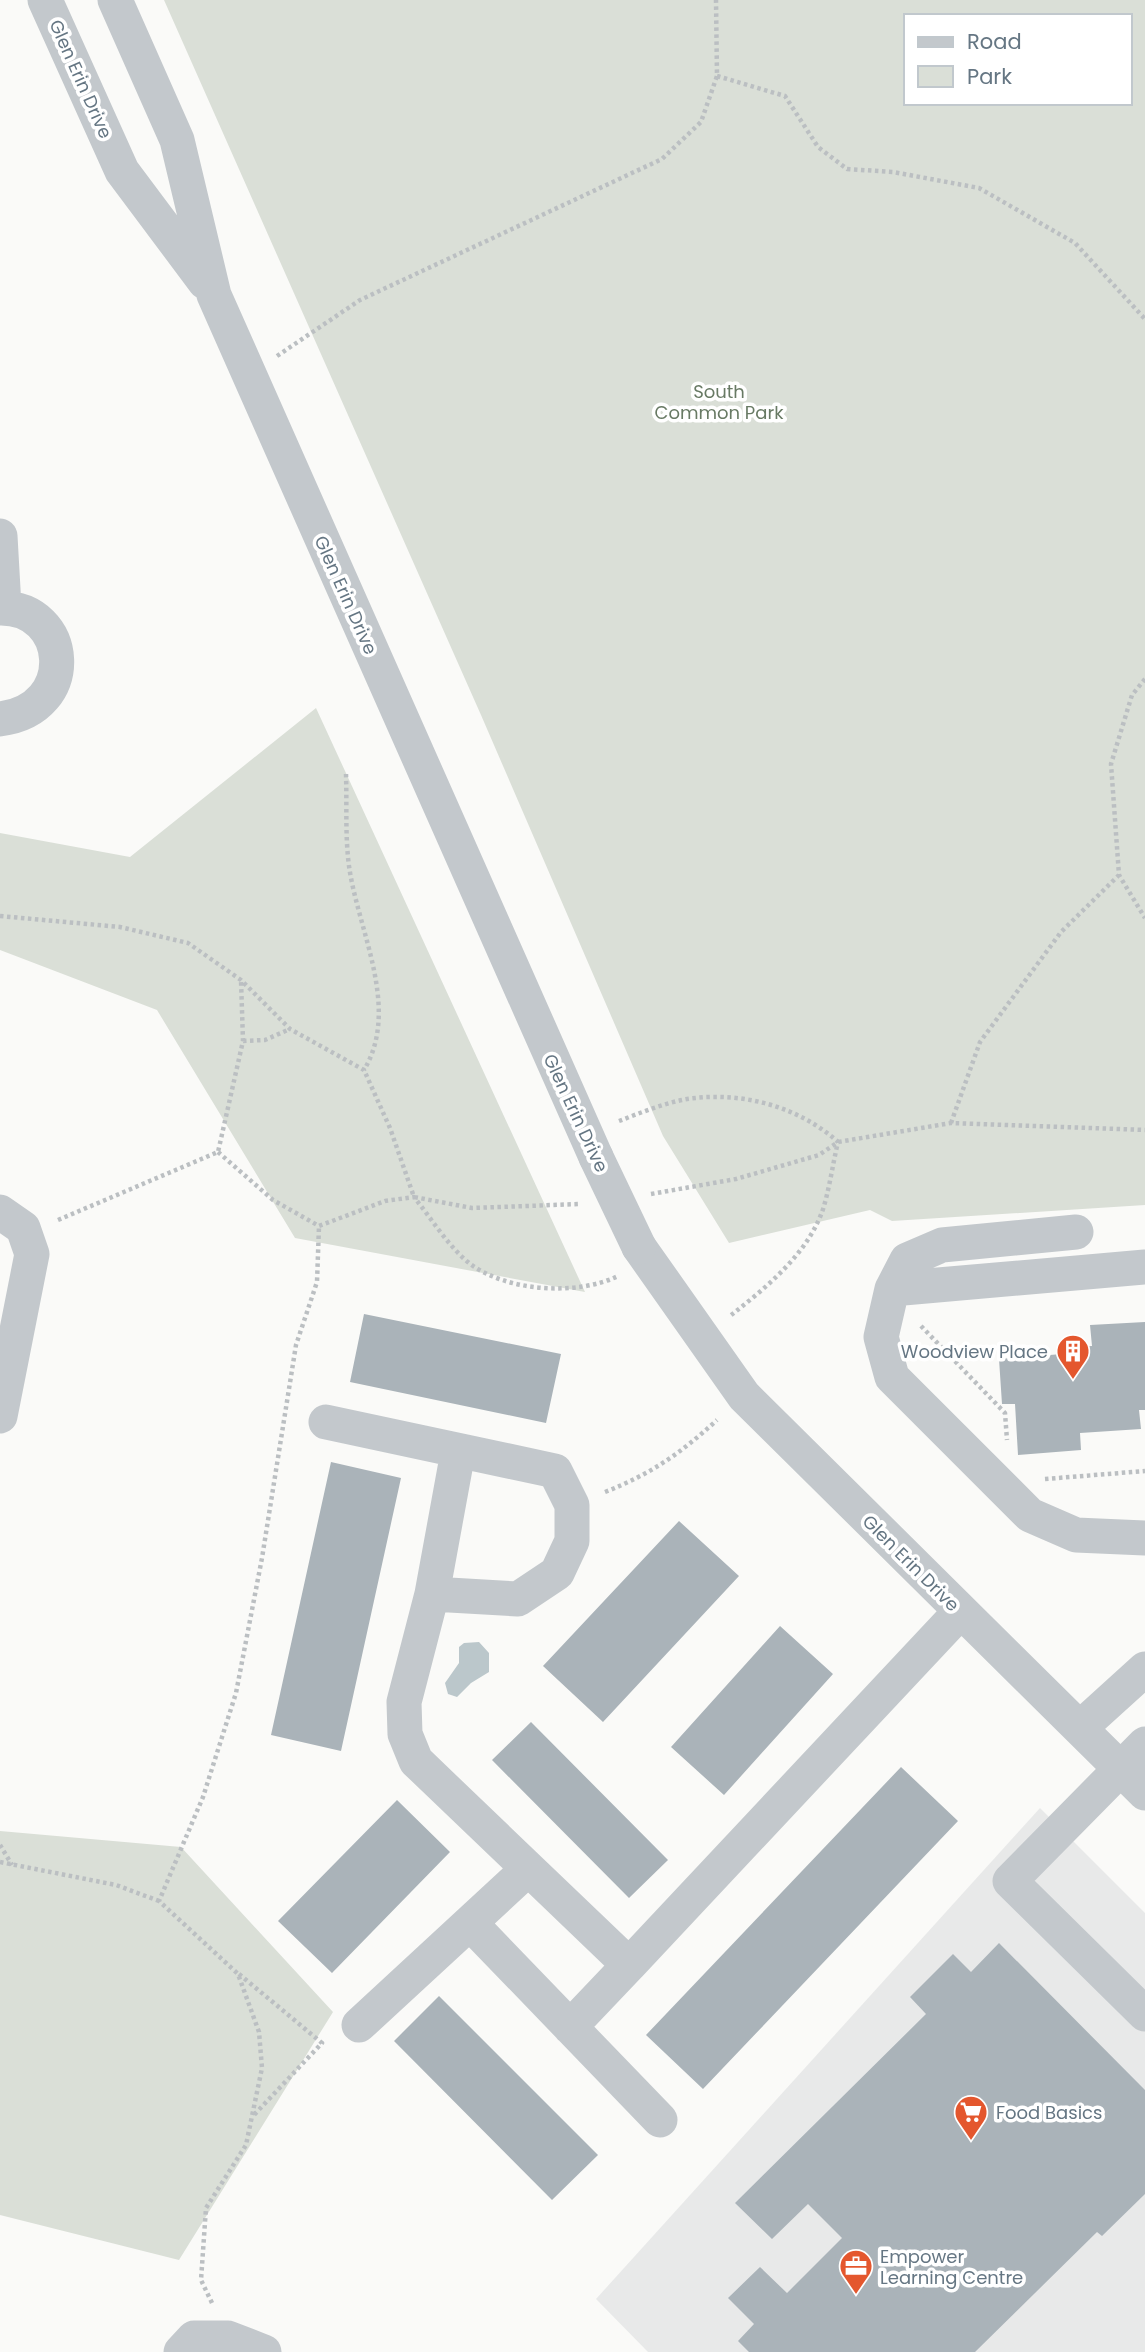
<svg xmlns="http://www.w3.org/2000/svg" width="1145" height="2352" font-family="Poppins,sans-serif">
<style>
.built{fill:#e8e9e9}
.green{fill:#dadfd7;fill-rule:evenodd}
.water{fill:#bbc7cb}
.building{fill:#aab3b9}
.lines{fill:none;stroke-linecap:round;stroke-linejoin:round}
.path{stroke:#bbbfc2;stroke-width:4.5;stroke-dasharray:3.5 3.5;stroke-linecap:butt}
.minor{stroke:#c3c8cc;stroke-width:35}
.minor-bridge{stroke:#c3c8cc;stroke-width:35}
.labels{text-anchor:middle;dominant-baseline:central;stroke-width:7;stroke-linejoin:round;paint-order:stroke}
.street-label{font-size:18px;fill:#657683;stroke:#fff}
.park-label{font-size:18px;fill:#687a64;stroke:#fff}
.poi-label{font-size:18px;fill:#657683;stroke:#fff;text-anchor:start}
</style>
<rect width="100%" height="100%" fill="#fafaf8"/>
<!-- built -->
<path class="built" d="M1040,1808L1145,1913V2352H648L596,2299Z"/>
<!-- green -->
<path class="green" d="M164,0H1145V1205L892,1221L870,1210L729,1243L663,1136L481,715ZM905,16H1129V103H905Z
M316,708L585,1292L295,1238L157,1010L0,950V833L130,857Z
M0,1831L181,1847L333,2012L179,2260L0,2215Z"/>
<!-- water -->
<path class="water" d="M479,1642L489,1653V1672L471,1683L457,1697L448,1694L445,1683L459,1663V1647L464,1643Z"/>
<!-- building -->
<path class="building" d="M364,1314L561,1354L546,1423L350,1382Z
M1145,1322V1410H1139L1141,1429L1080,1433L1081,1450L1018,1455L1015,1404H1002L999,1359L1062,1354L1061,1347L1092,1346L1090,1325Z
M331,1462L401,1478L341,1751L271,1735Z
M679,1521L739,1576L603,1722L543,1666Z
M780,1626L833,1674L724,1795L671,1747Z
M531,1722L668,1860L629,1898L492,1760Z
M901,1767L958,1821L703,2089L646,2035Z
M397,1800L450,1852L332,1973L278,1921Z
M999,1943L1145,2090V2194L1102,2236L1097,2232L975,2352H749L738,2341L754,2324L728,2298L760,2267L787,2293L842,2238L808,2204L772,2239L735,2203L926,2014L910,1997L953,1954L971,1972Z
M439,1996L598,2155L552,2200L394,2041Z"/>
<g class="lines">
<!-- path -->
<path class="path" d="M717,76L785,96L818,147L847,169L893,172L979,188L1075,243L1145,319
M277,356L360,300L662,159L701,122L717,76L716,0
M1145,679L1132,695L1111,764L1119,875L1145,918
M346,774C347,804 345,836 349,866C358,931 401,1008 364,1070
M0,916L120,927L188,943L241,980L290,1029L364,1070L390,1128L414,1197L472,1208L580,1204
M243,1041L265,1040L290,1029
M619,1121C640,1113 664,1103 687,1099C741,1091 798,1106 838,1142C833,1163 830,1185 824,1206C810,1252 767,1287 730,1316
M951,1123L980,1042L1061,932L1119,875
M218,1152L273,1200L319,1226L385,1201L414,1197C431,1218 448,1246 469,1263C507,1292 577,1296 618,1276
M651,1194L736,1179L819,1155L838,1142L951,1123L1145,1130
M58,1220L218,1152L243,1041L241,980
M921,1326L1005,1413L1007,1440
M1045,1479L1145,1471
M605,1492C651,1474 681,1453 717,1420
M0,1845L12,1865
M0,1862L116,1885L159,1901
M239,1974L322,2043L253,2116
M212,2303L201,2280L206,2208L246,2145L262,2068L259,2032L238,1974L159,1901L203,1797L236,1693L262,1558L296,1345L317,1282L319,1226"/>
<!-- minor -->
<path class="minor" d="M45,0L122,171L205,282
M115,0L177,140L214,295L596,1157
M0,536L4,607
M0,608C71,607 80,709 0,719
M0,1212L23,1228L32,1254L0,1416
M1076,1232L942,1245L907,1260L892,1289L881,1337L892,1377L1030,1515L1076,1535L1145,1538
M639,1247L744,1396L1145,1793
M892,1289L1145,1267
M326,1422L555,1471L572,1505V1541L557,1573L518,1599L432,1594L404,1702L405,1734L416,1761L629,1965L960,1612
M432,1594L458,1452
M1080,1728L1145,1669
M1145,1744L1010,1881L1145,2014
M470,1923L660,2120
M359,2025L528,1869
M570,2027L629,1965
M181,2352L194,2338H228L264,2352"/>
<!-- minor-bridge -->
<path class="minor-bridge" d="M596,1157L639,1247"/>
</g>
<!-- icons -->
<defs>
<symbol id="building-pin" viewBox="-11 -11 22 30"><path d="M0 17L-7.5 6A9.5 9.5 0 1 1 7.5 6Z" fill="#e4572e" stroke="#fff"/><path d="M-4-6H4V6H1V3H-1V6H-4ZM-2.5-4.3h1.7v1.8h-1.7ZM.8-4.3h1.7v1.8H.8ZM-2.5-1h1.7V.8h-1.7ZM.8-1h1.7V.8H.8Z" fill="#fff"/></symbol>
<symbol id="supermarket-pin" viewBox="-11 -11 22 30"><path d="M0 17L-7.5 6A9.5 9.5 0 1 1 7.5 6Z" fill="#e4572e" stroke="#fff"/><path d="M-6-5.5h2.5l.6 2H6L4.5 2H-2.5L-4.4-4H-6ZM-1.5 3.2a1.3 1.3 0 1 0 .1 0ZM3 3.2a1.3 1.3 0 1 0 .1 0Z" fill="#fff"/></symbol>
<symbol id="office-pin" viewBox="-11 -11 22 30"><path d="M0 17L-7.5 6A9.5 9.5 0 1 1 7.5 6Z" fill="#e4572e" stroke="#fff"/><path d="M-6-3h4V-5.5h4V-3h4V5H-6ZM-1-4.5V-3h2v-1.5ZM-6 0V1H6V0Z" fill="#fff"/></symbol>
</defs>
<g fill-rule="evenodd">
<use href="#building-pin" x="1054" y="1332" width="38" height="52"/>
<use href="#supermarket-pin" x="952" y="2093" width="38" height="52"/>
<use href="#office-pin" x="837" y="2247" width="38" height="52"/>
</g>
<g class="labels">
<!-- street labels -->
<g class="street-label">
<text transform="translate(81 79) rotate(66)">Glen Erin Drive</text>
<text transform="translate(346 595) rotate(66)">Glen Erin Drive</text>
<text transform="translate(576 1113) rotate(65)">Glen Erin Drive</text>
<text transform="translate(911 1563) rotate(45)">Glen Erin Drive</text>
</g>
<!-- park labels -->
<g class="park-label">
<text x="719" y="391">South<tspan x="719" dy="21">Common Park</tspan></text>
</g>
<!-- poi labels -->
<g class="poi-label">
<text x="1048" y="1351" text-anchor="end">Woodview Place</text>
<text x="996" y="2112">Food Basics</text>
<text x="880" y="2256">Empower<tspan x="880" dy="21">Learning Centre</tspan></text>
</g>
</g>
<!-- legend -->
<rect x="904" y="14" width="228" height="91" fill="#ffffff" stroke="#c1c8cd" stroke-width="2"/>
<rect x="918" y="37" width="35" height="10" fill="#c3c8cc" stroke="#c1c8cd" stroke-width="2"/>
<text x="967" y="49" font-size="21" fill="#657683">Road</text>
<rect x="918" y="66" width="35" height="21" fill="#dadfd7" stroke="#c1c8cd" stroke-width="2"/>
<text x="967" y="84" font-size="21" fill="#657683">Park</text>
</svg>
